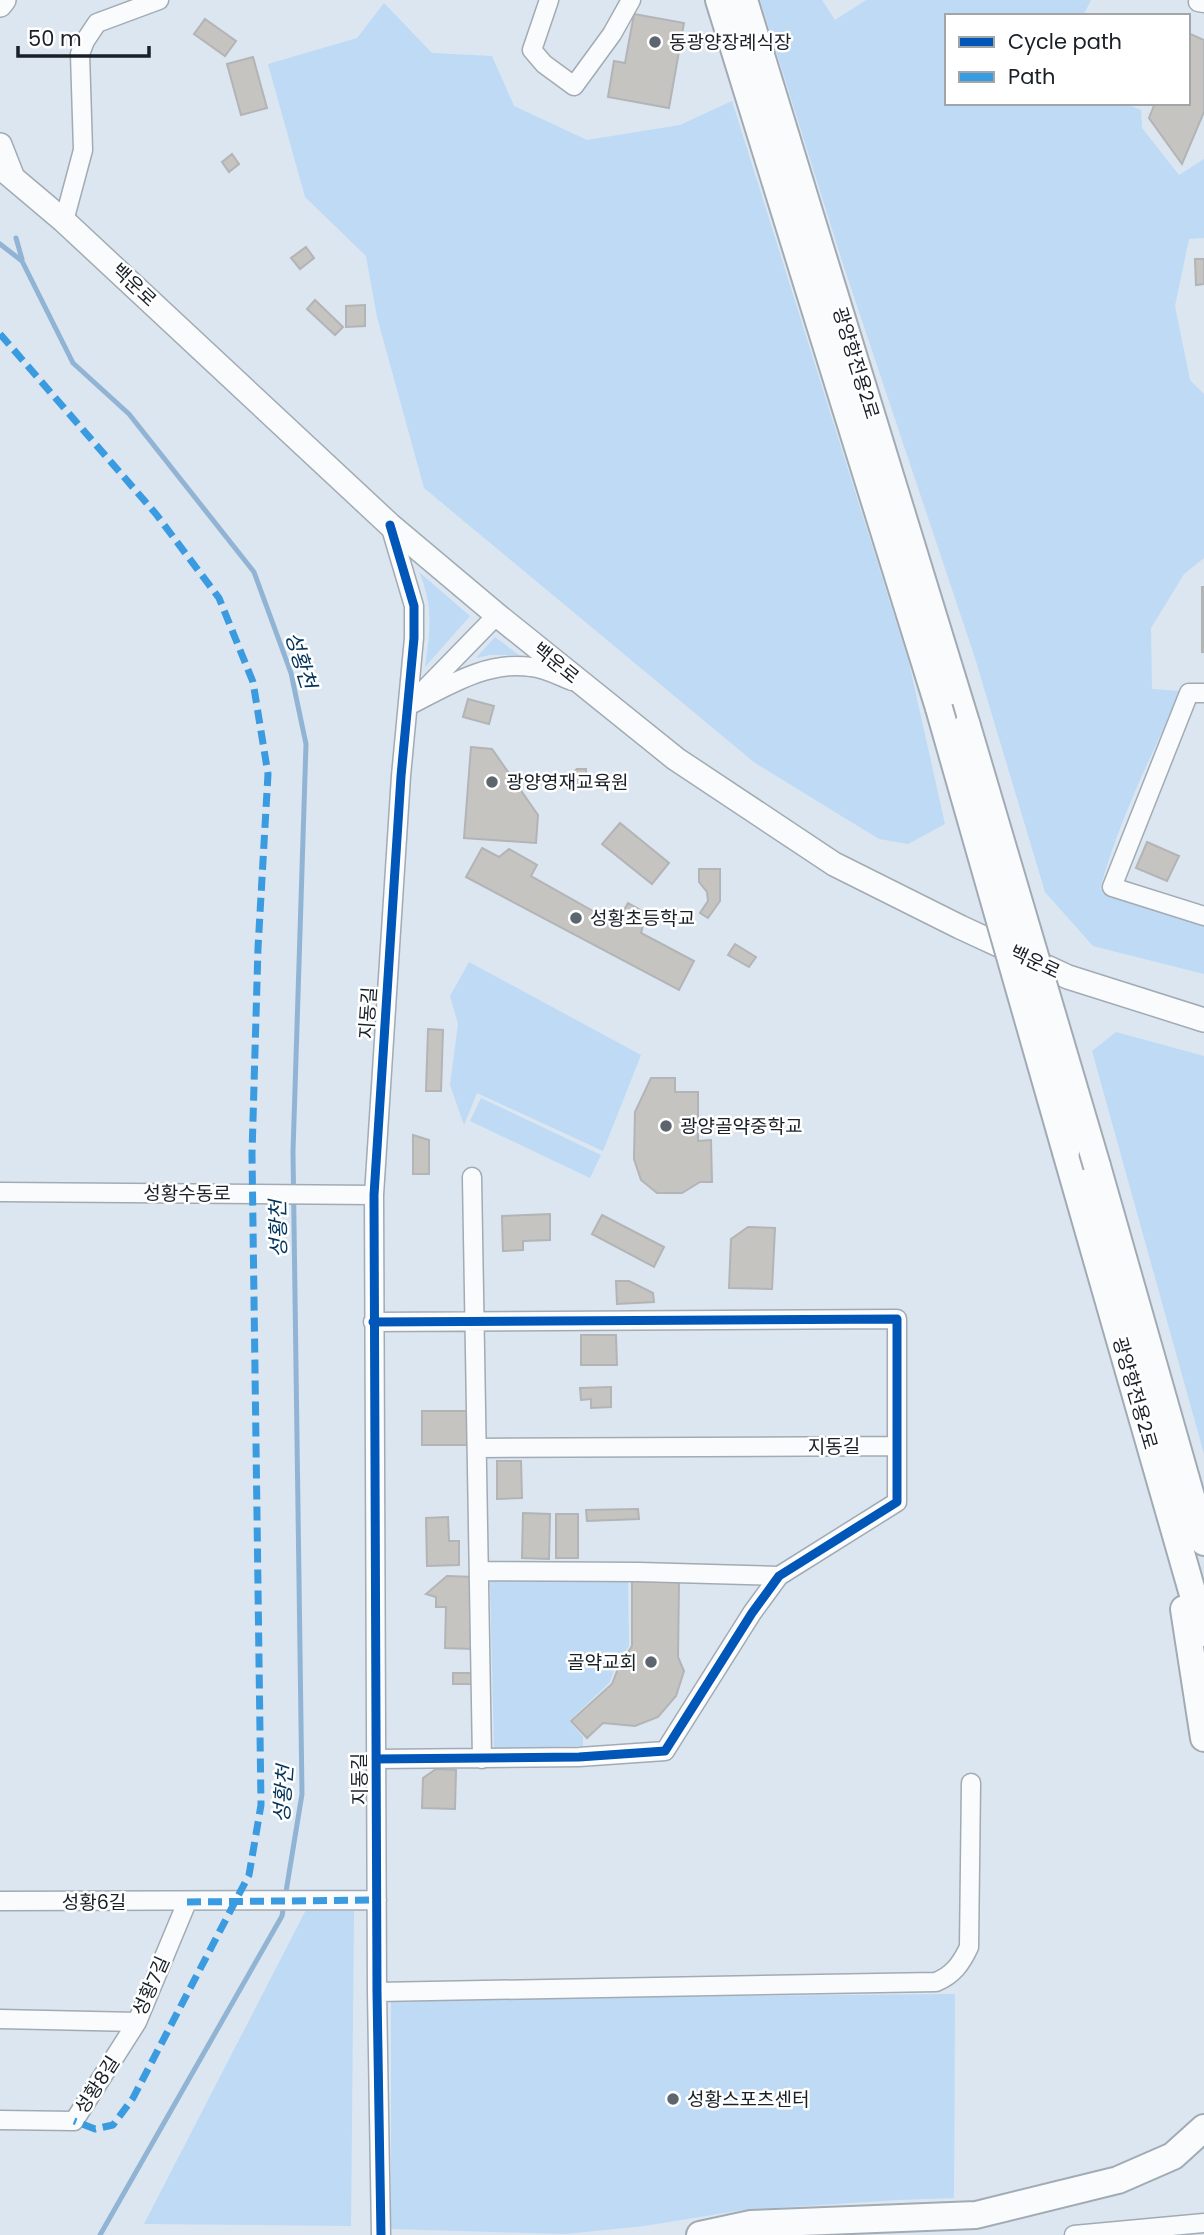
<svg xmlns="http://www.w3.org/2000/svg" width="1204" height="2235" font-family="Poppins,'Noto Sans KR',sans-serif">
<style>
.green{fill:#bedaf5}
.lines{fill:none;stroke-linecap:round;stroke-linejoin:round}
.stream{stroke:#92b4d4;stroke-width:5}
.building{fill:#c6c4c0;stroke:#b2b4b5;stroke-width:2}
.minor-casing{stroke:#a2abb3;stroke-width:21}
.major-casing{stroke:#a2abb3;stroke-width:26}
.highway-casing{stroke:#a2abb3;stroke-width:30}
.minor{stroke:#fafbfd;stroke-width:18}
.major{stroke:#fafbfd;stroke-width:23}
.highway{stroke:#fafbfd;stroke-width:26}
.highway-bridge-casing{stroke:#a2abb3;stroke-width:30;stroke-linecap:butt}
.highway-bridge{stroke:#fafbfd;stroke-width:26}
.quiet{stroke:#3b9be0;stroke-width:7;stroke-dasharray:14 7;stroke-linecap:butt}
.cycleway-casing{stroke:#fff;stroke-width:13}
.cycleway{stroke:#0057b8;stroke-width:9}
.poi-dot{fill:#5d656e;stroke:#fff;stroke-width:2.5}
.labels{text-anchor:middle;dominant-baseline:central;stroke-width:5;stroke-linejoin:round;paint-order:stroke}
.poi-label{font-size:19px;fill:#192027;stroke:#fff;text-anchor:start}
.street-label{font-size:19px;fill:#192027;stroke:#fff}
.water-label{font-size:21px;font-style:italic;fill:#01355d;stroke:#fff}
</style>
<rect width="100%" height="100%" fill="#dbe6f1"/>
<!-- green -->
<path class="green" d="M760,0H822L835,20L866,0H1091L1083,16H947V103H1124L1141,110L1142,128L1179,175L1204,159V238L1189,239L1175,306L1190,380L1204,394V558L1184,574L1151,628L1152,689L1181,691C1151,756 1119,820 1100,889L1204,917V974L1093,946L1045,892L975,658L843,264Z
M384,3L432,53L492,56L514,106L587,140L680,125L732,101L909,663L945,824L908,844L879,839L755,763L424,488L377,317L366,256L305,197L268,64L357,38Z
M419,572L470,616L425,667C430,632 434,606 419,572Z
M495,637L519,655H490L476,658Z
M469,962L641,1055L603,1151L477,1093L464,1125L450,1085L458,1024L450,996Z
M1116,1032L1204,1056V1454L1092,1051Z
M481,1098L601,1155L590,1178L470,1121Z
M628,1578L629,1646L615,1666L610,1682L569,1721L583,1737V1746L494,1749L490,1580Z
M306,1910L354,1911L351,2226L144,2224Z
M955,1994L954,2198L898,2200L743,2210L644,2226L565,2234L391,2229V1999Z"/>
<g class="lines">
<!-- stream -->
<path class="stream" d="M16,238L22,259
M0,244L22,261L73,363L129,414L254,572L291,673L306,744L293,1152L302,1794L282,1916L100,2235"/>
</g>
<!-- building -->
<path class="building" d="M634,14L684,23L669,108L608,97L614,61L625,63Z
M205,19L236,41L225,56L194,34Z
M1188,33L1204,40V112L1182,164L1149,118L1155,103H1188Z
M253,57L267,108L241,115L227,64Z
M232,154L239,164L229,172L222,162Z
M306,247L314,258L300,269L291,258Z
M1195,259H1204V284L1196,285Z
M315,300L343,327L335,335L307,309Z
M365,305V326L346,327V306Z
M1202,587H1204V652H1202Z
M468,699L494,706L489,724L463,717Z
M471,747L492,749L538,815L536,843L464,838Z
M577,769H586V789H567V777Z
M620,823L669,863L652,884L602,844Z
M1147,842L1179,856L1167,881L1136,868Z
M482,848L499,857L509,849L537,865L531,876L616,924L628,903L646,913L641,933L694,961L679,990L466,877Z
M699,869H720V901L708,918L700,913L708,901L707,892L699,882Z
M735,944L756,957L749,967L728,955Z
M428,1029L443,1030L441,1091H426Z
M651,1078H675V1092H698V1141L711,1140L712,1182H700L682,1193H657L641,1180L634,1159L635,1112Z
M413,1135L429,1140V1174H413Z
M550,1214V1240L523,1241V1250L503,1251L502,1216Z
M602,1215L664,1247L654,1267L592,1234Z
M748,1227L775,1228L772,1289L729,1288L731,1239Z
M616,1281H629L653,1293L654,1302L617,1304Z
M581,1335H616L617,1365H581Z
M611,1387V1407L591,1408V1399L581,1400L580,1388Z
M422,1411H467V1445H422Z
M497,1461H521L522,1498L497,1499Z
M638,1509L639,1519L587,1521L586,1510Z
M523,1513L550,1514L549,1559L522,1558Z
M556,1514H578V1558H556Z
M448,1517L449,1541H459V1565L427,1566L426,1518Z
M447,1576L474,1577L472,1649L445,1648L446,1607H436V1597L426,1594Z
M632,1581H679L678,1657L684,1671L676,1696L658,1717L635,1726L603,1723L587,1738L571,1721L612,1684L619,1666L632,1646Z
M453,1673H472V1684H453Z
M436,1769L456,1770L455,1809L422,1808L423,1778Z"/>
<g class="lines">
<defs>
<path id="minor" d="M549,0L532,50L544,64L574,86L612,34L631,0
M1198,2L1204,3
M64,221L83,150L80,54L85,41L97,23L159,0
M1204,693H1189L1112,887L1204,916
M419,695L497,615
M408,706C446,687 487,660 531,667C545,668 559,676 572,681
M472,1177L482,1759
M0,1192L374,1195
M373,1322L897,1319V1502L779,1576L752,1613L665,1751L579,1757L376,1759
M477,1448L897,1446
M479,1571L639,1572L779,1576
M0,1901L377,1900
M377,1992L936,1982C953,1975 961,1964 969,1947L971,1783
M0,2019L137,2022L187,1902
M0,2120L74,2121L137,2022
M381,2235L377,1992L374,1195L401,776L414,638V606L390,525
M1074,2235L1204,2223"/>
<path id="major" d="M0,5L4,0
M0,145L13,178
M0,167L64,221L390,525L497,615L676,759L834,864L960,927L1068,977L1204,1020"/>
<path id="highway" d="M719,0L939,708
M744,0L967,726
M1066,1152L1204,1633
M1097,1166L1204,1542
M1184,1609L1204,1738
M700,2235L751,2224L976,2215L1118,2180L1173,2156L1204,2128"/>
</defs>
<!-- minor casing -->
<use href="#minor" class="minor-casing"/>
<!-- major casing -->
<use href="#major" class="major-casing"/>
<!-- highway casing -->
<use href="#highway" class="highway-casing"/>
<!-- minor -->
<use href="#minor" class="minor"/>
<!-- major -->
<use href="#major" class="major"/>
<!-- highway -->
<use href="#highway" class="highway"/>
<defs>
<path id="highway-bridge" d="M939,708L1066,1152
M967,726L1097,1166"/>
</defs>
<!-- highway-bridge casing -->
<use href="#highway-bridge" class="highway-bridge-casing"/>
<!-- highway-bridge -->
<use href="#highway-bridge" class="highway-bridge"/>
<!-- quiet -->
<path class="quiet" d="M0,334L156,514L219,598L253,682L268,774L258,948L252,1154L261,1805L249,1875L133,2098L113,2125L95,2129L74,2121
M187,1902L377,1900"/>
<defs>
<path id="cycleway" d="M373,1322L897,1319V1502L779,1576L752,1613L665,1751L579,1757L376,1759
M381,2235L377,1992L374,1195L401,776L414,638V606L390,525"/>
</defs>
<!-- cycleway casing -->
<use href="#cycleway" class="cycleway-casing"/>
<!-- cycleway -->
<use href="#cycleway" class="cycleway"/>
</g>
<!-- markers -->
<g class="poi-dot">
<circle cx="655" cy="42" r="7"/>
<circle cx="492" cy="782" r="7"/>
<circle cx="576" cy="918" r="7"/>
<circle cx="666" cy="1126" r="7"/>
<circle cx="651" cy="1662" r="7"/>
<circle cx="673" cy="2099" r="7"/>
</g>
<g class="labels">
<!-- poi labels -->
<g class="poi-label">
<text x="669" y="42">동광양장례식장</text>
<text x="506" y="782">광양영재교육원</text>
<text x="590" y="918">성황초등학교</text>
<text x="680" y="1126">광양골약중학교</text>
<text x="637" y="1662" text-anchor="end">골약교회</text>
<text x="687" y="2099">성황스포츠센터</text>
</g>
<!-- street labels -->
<g class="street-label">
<text transform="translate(134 285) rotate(43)">백운로</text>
<text transform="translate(856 363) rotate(73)">광양항전용2로</text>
<text transform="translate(556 663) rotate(39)">백운로</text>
<text transform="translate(1035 962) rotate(25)">백운로</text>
<text transform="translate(368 1013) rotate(-86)">지동길</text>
<text x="187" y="1193">성황수동로</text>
<text transform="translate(1135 1393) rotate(74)">광양항전용2로</text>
<text x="834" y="1446">지동길</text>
<text transform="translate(359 1779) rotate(-90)">지동길</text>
<text x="94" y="1902">성황6길</text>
<text transform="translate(151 1986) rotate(-66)">성황7길</text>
<text transform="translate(97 2085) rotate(-57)">성황8길</text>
</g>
<!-- water labels -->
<g class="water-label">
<text transform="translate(301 660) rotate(73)">성황천</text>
<text transform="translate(278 1229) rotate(-91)">성황천</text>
<text transform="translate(283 1794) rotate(-86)">성황천</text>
</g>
</g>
<!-- legend -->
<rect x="945" y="14" width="245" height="91" fill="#ffffff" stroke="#a3a6a9" stroke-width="2"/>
<rect x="959" y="37" width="35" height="10" fill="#0057b8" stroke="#a3a6a9" stroke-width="2"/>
<text x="1008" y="49" font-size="21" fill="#192027">Cycle path</text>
<rect x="959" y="72" width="35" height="10" fill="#3b9be0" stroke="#a3a6a9" stroke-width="2"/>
<text x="1008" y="84" font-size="21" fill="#192027">Path</text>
<!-- scale -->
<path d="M18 46v10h131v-10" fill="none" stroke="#192027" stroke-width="3.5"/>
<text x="28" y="46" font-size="21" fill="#192027" stroke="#ffffff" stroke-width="5" paint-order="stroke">50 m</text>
</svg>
